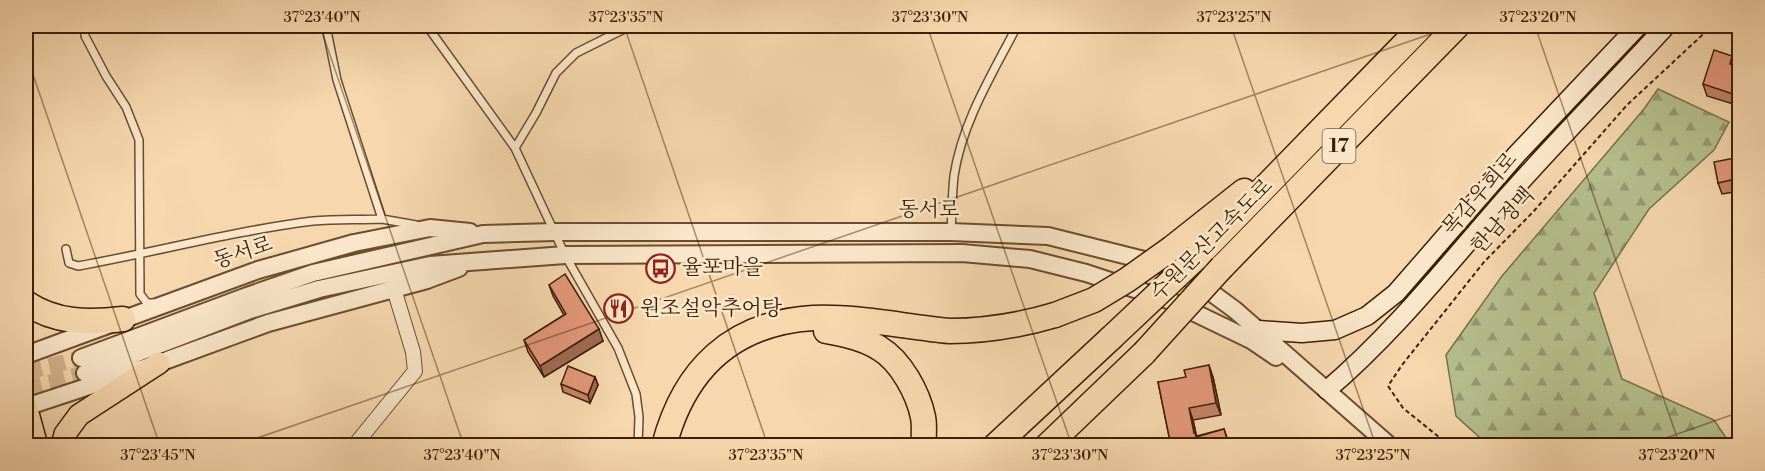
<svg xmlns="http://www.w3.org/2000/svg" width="1765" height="471" font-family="'Libre Bodoni','Noto Serif KR',serif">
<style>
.forest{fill:url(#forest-firs);stroke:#797049;stroke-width:1.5}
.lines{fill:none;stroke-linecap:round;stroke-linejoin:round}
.tertiary-tunnel{stroke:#d2b38c;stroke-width:16;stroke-dasharray:16 8;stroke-linecap:butt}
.service-casing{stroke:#6b4d2e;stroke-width:10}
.minor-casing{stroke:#6b4d2e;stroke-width:16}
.tertiary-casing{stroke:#6b4d2e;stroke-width:20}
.secondary-casing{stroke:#3c1f03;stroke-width:21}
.trunk-casing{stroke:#3c1f03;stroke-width:24}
.motorway-casing{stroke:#3c1f03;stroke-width:27}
.path{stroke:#3c1f03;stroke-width:2;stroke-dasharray:4.5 3;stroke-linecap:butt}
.service{stroke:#fae6ca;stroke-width:7}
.minor{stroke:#fae6ca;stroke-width:14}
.tertiary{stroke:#fae6ca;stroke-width:16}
.secondary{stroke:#fae6ca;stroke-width:18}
.trunk{stroke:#f7d8ae;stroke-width:21}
.motorway{stroke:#f7d8ae;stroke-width:24}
.motorway-bridge-casing{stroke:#3c1f03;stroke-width:27;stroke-linecap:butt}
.motorway-bridge{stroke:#f7d8ae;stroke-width:24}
.wall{fill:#c48369;stroke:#3c1f03;stroke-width:1.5}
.shaded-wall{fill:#a06a55;stroke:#3c1f03;stroke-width:1.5}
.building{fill:#e4987a;stroke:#3c1f03;stroke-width:1.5}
.ticks{fill:none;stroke:#3c1f03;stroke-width:1.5;stroke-opacity:0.45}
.labels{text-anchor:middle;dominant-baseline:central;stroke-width:5;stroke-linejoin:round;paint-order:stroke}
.shield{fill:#fae6ca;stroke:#755b3f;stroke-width:1.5}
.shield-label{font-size:20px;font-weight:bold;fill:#3c1f03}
.street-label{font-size:21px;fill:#3c1f03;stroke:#fae6ca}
.poi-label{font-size:21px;fill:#3c1f03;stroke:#fae6ca;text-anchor:start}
.neatline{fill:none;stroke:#3c1f03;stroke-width:2}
.ticks-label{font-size:15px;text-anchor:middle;fill:#3c1f03}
</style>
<defs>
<pattern id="forest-firs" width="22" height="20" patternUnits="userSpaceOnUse" patternTransform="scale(1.5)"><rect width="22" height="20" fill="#b6c08f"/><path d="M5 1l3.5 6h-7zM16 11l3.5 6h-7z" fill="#959b73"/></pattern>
</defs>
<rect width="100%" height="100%" fill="#f7d8ae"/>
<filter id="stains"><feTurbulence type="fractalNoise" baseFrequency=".00333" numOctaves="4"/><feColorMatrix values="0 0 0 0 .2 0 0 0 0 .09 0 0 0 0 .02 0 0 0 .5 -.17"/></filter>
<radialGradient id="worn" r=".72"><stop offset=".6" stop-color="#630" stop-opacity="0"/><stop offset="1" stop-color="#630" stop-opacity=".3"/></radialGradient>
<!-- forest -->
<path class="forest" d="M1658,89L1729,122L1714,150L1649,209L1594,293L1622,379L1714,420L1731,445H1488L1456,416L1446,355L1502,276L1644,109Z"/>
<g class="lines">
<!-- tertiary-tunnel -->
<path class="tertiary-tunnel" d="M26,372L81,358
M26,389L85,373"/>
<defs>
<path id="service" d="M85,26V36L106,76L126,107L139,140L140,294L147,303H154
M326,26L337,80L382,219L416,225
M427,26L515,148L565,255L618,348L636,394L639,417L638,446
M515,148L536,113L556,73L576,53L630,26
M951,232C952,214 952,194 954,176C962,122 993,73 1017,26
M66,249L69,263L78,266C156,252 233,231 313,221C335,219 359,220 382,219"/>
<path id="minor" d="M354,446L415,371L413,352L394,289"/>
<path id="tertiary" d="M26,355L258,270L354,243L430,228L470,232
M81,358L247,296L313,273L483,234L555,232H951L1048,236L1160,264L1197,282L1235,310L1390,446
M85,373L250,310L319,289L430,265L565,255L962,253L1030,259L1086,273L1168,300L1251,340L1276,357
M26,407L159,363L268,323L427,280L459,268"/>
<path id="secondary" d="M1259,330L1302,333L1335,330L1367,316L1396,293L1517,154L1638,26
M1327,390C1394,333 1449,263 1507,197C1559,138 1614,83 1666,26"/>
<path id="trunk" d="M26,406L37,446
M62,446L65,434L79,415L159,363"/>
<path id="motorway" d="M1172,248L1244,191
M1197,257L1422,26
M1222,267L1457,26
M26,303C56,323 88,323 123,319
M826,331C844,334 863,338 879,348C901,361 918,393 923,417C925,426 923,436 924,446
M664,446C684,369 732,323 813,318C857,316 906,327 950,331C986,331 1021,325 1055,315
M995,446L1111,338
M1047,446L1144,353"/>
</defs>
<!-- service casing -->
<use href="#service" class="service-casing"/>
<!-- minor casing -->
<use href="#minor" class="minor-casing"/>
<!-- tertiary casing -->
<use href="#tertiary" class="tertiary-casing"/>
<!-- secondary casing -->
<use href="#secondary" class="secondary-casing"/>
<!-- trunk casing -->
<use href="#trunk" class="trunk-casing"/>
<!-- motorway casing -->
<use href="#motorway" class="motorway-casing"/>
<!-- path -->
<path class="path" d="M1450,446L1403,408L1388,386L1402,365L1484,262L1533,212L1627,105L1712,26"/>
<!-- service -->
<use href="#service" class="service"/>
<!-- minor -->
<use href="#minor" class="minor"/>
<!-- tertiary -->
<use href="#tertiary" class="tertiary"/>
<!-- secondary -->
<use href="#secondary" class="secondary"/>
<!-- trunk -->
<use href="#trunk" class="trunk"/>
<!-- motorway -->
<use href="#motorway" class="motorway"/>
<defs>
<path id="motorway-bridge" d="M1055,315L1094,300L1127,280L1172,248
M1111,338L1197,257
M1144,353L1222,267"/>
</defs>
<!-- motorway-bridge casing -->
<use href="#motorway-bridge" class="motorway-bridge-casing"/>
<!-- motorway-bridge -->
<use href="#motorway-bridge" class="motorway-bridge"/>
</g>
<!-- wall -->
<path class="wall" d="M1736,67L1740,68V106L1707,96L1703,84Z
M1740,157V191L1722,194L1718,183Z
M549,285L603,341L544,377L528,352L524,340L564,315L553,296Z
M595,377L598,385L590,403L563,392L561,384Z
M1213,377L1221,415L1193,420L1196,434L1197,436L1224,429L1230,446H1171L1158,382Z"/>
<!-- shaded-wall -->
<path class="shaded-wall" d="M1732,56L1737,68L1730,64Z
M1740,83V105L1736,95Z
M599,329L603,341L544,377L540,366Z
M1209,365L1213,377L1221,415L1216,403Z
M595,377L598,385L590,403L588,395Z
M1189,408L1193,420L1196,434L1200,446L1194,433Z"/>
<!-- building -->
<path class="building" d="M1714,50L1732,56L1730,64L1740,68V83L1736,95L1703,84Z
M1740,157V178L1718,183L1714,162Z
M565,274L599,329L540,366L524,340L566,314L549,285Z
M1209,365L1216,403L1189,408L1194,433L1195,432L1196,437L1224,429L1229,446H1171L1158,382L1186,377L1184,370Z
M568,366L595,377L588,395L561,384Z"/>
<!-- ticks -->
<path class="ticks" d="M320,26L464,446M624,26L768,446M927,26L1072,446M1231,26L1376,446M1535,26L1680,446M26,32L46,26M26,54L160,446M234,446L1454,26M1643,446L1740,412"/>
<!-- icons -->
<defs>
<symbol id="bus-ring" viewBox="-11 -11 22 22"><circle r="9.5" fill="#fae6ca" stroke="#8f2418" stroke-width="1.5"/><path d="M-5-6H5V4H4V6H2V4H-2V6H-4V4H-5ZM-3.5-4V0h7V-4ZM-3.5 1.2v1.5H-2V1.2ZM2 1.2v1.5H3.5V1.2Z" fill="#8f2418"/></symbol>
<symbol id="restaurant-ring" viewBox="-11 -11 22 22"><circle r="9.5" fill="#fae6ca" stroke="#8f2418" stroke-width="1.5"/><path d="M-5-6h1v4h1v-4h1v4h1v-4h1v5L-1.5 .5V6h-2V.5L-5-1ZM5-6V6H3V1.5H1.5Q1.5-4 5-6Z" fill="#8f2418"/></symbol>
</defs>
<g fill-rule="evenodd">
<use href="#bus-ring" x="644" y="252" width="33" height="33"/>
<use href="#restaurant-ring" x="602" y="292" width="33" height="33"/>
</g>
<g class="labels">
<!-- shield labels -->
<rect class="shield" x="1322.5" y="129" width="33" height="34" rx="4.5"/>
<g class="shield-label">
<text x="1339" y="146">17</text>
</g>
<!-- street labels -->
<g class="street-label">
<text transform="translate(1480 194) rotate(-49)">목감우회로</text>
<text x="929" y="210">동서로</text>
<text transform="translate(1503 221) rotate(-47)">한남정맥</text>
<text transform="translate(1212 240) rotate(-45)">수원문산고속도로</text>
<text transform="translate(243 253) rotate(-18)">동서로</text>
</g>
<!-- poi labels -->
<g class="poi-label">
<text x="682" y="268">율포마을</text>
<text x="640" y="309">원조설악추어탕</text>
</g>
</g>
<!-- margin -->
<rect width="1765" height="471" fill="none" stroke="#f7d8ae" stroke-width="66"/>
<rect x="33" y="33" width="1699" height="405" class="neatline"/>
<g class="ticks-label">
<text x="322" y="22">37°23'40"N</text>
<text x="626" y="22">37°23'35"N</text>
<text x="930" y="22">37°23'30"N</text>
<text x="1234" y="22">37°23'25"N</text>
<text x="1538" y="22">37°23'20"N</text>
<text x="158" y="460">37°23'45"N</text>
<text x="462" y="460">37°23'40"N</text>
<text x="766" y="460">37°23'35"N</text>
<text x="1070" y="460">37°23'30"N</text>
<text x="1373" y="460">37°23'25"N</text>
<text x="1677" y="460">37°23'20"N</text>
</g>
<rect width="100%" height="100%" filter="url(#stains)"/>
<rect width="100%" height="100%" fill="url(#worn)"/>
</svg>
